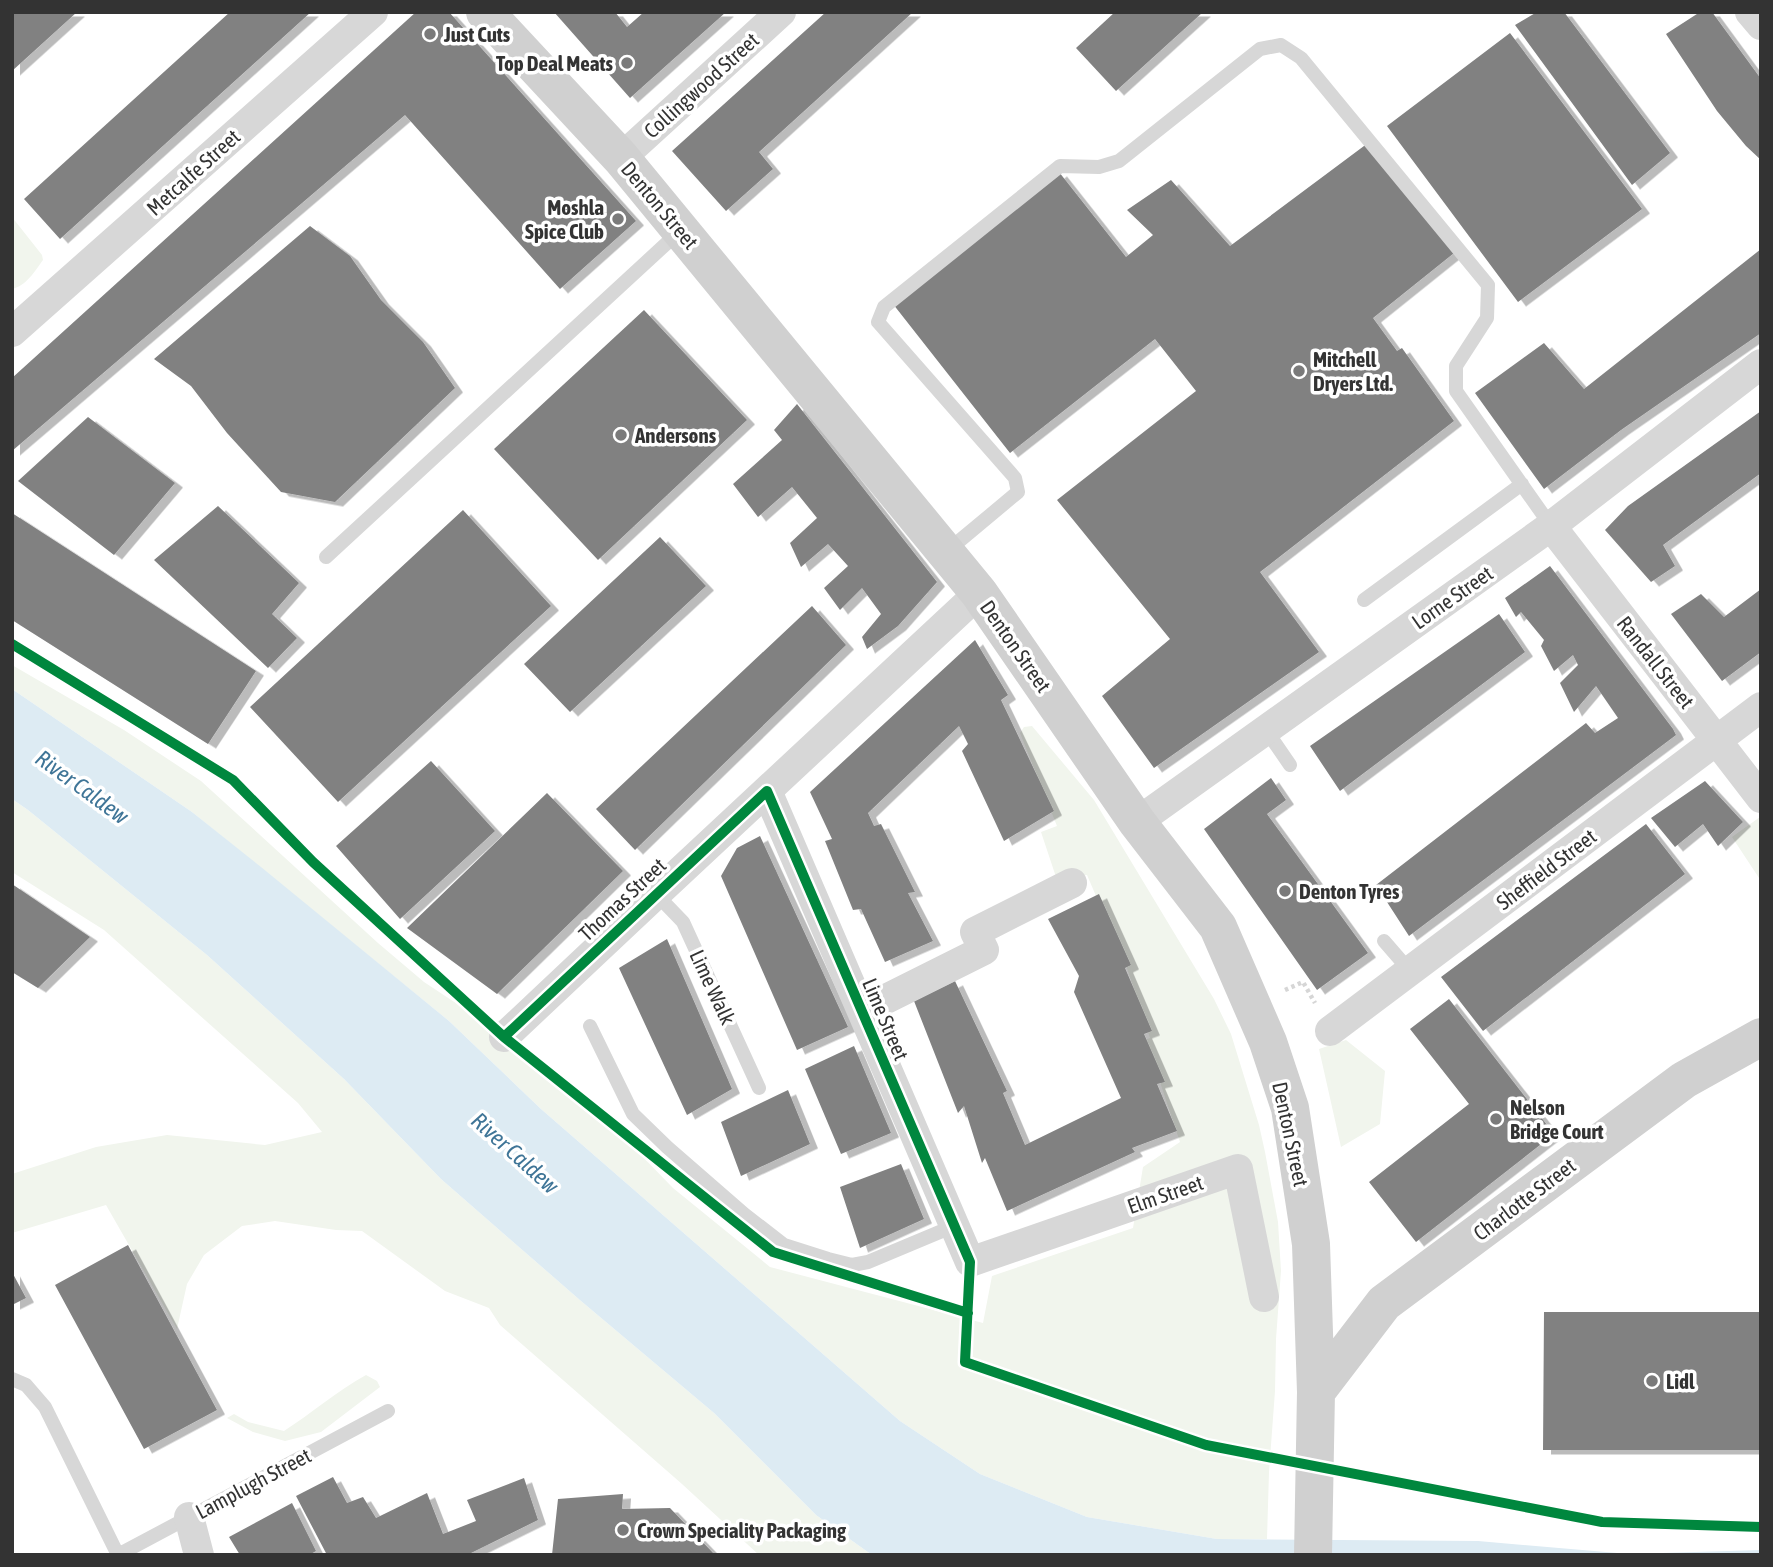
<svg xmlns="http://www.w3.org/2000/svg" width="1773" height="1567" font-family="'Asap Condensed',sans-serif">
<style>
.green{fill:#f1f5ed}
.water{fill:#ddebf3}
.building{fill:#818181;filter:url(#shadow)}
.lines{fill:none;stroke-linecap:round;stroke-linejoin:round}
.path{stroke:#d6d6d6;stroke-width:4.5;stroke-dasharray:3.5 3.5;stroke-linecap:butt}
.lane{stroke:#d7d7d7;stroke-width:14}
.street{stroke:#d7d7d7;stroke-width:30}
.secondary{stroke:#d0d0d0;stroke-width:38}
.cycleway-casing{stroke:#fff;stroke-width:15}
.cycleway{stroke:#00873e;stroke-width:10}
.poi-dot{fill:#7a7a7a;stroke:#fff;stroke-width:2.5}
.labels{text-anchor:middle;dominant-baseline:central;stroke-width:7;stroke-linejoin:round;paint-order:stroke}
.poi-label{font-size:21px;font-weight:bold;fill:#333;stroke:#fff;text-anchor:start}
.street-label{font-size:21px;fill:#333;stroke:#fff}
.water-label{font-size:23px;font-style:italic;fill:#3f7597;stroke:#fff}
</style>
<defs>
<filter id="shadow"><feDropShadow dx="8" dy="4.5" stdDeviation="0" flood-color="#0004"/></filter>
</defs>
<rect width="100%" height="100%" fill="#fff"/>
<!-- green -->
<path class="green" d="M12,217L42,255L43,260C35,271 26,286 12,289Z
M12,665L124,730L201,781L378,943L424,982L527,1050L609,1122L673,1188L770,1267L983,1323L992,1276L1133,1228L1143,1167L1180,1142L1160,1082L1140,1042L1150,1038L1127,968L1087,875L1057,880L1041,832L1057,826L1020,733L1024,727L1032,726L1094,800L1214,999L1231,1034L1259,1125L1265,1152L1278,1222L1281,1271L1276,1339L1275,1391L1269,1472L1267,1539H1217L1087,1517L980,1474L900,1421L541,1109L449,1021L192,812L12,689Z
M12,799L28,810L207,955L344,1079L441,1179L581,1301L714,1413L816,1515L872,1555H759L682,1484L500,1325L489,1308L445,1291L362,1231L336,1230L275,1221L242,1226L204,1255L187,1284L177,1329L106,1205L12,1233V1174L96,1147L167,1135L265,1145L322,1132L298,1103L104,930L12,872Z
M1760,817H1761V881L1732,837Z
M1346,1040L1385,1071L1380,1124L1341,1147L1319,1049Z
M366,1375L377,1381L380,1387L321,1432L285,1441L253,1432L227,1418L234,1414L248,1422L284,1431C312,1413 337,1391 366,1375Z"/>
<!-- water -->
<path class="water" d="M12,689L192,812L261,867L449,1021L541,1109L900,1421L980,1474L1087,1517L1217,1539L1478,1541L1629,1554L1761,1550V1555H872L816,1515L714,1413L581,1301L441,1179L344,1079L207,955L28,810L12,799Z"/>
<!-- building -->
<path class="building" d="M12,12H77L12,71Z
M230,12H311L60,239L24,199Z
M416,12H449L636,221L560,289L405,115L12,451V378Z
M554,12H615L627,27L644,12H726L630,98Z
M826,12H913L759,152L773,169L726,211L672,151Z
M1115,12H1203L1116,91L1076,48Z
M1537,12H1564L1670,153L1632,185L1515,25Z
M1700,12H1712L1761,79V160L1746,146L1717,111L1666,34Z
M1510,33L1642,209L1518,302L1387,126Z
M1368,143L1454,253L1373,318L1397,351L1402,348L1454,421L1260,572L1319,652L1154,768L1102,696L1170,639L1057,500L1196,391L1155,339L1010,453L893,304L1059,172L1126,257L1153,235L1127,210L1171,180L1230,246Z
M310,226L350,256L381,300L423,342L455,388L335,502L281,492L227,433L191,386L154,359Z
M1761,249V333L1621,430L1544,489L1475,393L1544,343L1584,389Z
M644,310L747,420L598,560L494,449Z
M797,404L937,582L898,626L867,649L862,637L881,614L862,588L840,610L824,588L848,566L828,544L801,567L790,543L817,518L792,487L758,517L733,484L782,440L774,430Z
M1761,411V473L1663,545L1675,566L1651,582L1605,530L1628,506Z
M88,417L175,483L114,555L18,481Z
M218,506L299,583L272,614L297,638L268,668L154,560Z
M463,510L551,606L338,802L250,707Z
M12,513L256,671L208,744L12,620Z
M660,537L706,586L570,712L524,664Z
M1550,566L1673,729L1676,735L1409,936L1376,885L1586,723L1595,733L1618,718L1596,686L1574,712L1560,683L1578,665L1573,655L1554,671L1541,646L1544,640L1521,612L1516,617L1505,598Z
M1761,589V652L1722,681L1671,614L1701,594L1724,617Z
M812,606L846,645L635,850L596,809Z
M1499,614L1525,652L1340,791L1310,746Z
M975,640L1008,695L1001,700L1054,811L1004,841L962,751L968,744L959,726L868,813L874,826L881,824L915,892L908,893L933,941L885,962L861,909L853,910L825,841L832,839L810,792Z
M431,761L495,831L400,919L336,846Z
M1271,778L1286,800L1267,814L1368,953L1317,990L1204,829Z
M1705,781L1743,822L1718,846L1703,824L1675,847L1651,818Z
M547,793L623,871L497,994L407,928Z
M1646,824L1685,874L1483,1031L1441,977Z
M760,836L848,1027L797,1050L721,876L737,848Z
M12,884L90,937L38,988L12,972Z
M1099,894L1131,965L1125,968L1152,1031L1144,1034L1165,1082L1157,1084L1177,1131L1132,1148L1135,1152L1007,1211L985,1158L982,1163L964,1106L958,1113L914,1001L955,981L1007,1091L1003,1093L1025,1145L1121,1098L1074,992L1079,976L1048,919Z
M667,939L732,1089L687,1115L619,968Z
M1449,999L1554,1134L1416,1242L1369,1182L1469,1104L1410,1029Z
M854,1046L891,1133L841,1154L805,1069Z
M788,1090L810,1144L741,1176L721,1122Z
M901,1164L924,1219L860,1248L840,1187Z
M128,1245L217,1410L144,1449L55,1285Z
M12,1272L26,1298L12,1305Z
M1544,1312H1761V1450H1543Z
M333,1477L347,1503L363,1497L376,1518L427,1493L443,1534L476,1521L467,1500L524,1478L538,1520L467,1555H327L296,1496Z
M623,1494L622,1509L670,1508L715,1555H552L558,1499Z
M292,1503L316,1551L309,1555H240L229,1537Z"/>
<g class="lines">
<!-- path -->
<path class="path" d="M1285,990L1303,982L1315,1003"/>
<!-- lane -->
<path class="lane" d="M946,552L1018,492L1015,478L878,322L884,307L1060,166L1099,167L1119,161L1260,49L1281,45L1301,58L1488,285L1487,318L1456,366V391L1551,526
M326,557L680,231
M1364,600L1522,484
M1266,730L1290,765
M656,894L683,922L759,1088
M1384,941L1410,971
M590,1026L633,1114L667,1147L744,1214L784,1245L828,1259L852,1265L868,1262L954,1226
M12,1379L26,1385L45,1407L118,1555
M118,1555L388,1411"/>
<!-- street -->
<path class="street" d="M1750,12L1761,25
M621,158L781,12
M12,332L373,12
M1551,526L1761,798
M767,791L970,1262L1238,1169L1264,1297
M1137,822L1551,526L1761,364
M862,1011L984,950L975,932L1072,883
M1330,1031L1761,707
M504,1037L656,894L979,593
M189,1517L199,1555"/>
<!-- secondary -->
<path class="secondary" d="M485,12L621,158L979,593L1137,822L1218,927L1268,1042L1290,1108L1311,1244L1316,1392L1313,1555
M1316,1392L1384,1303L1684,1080L1761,1037"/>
<defs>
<path id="cycleway" d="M12,644L233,780L313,862L504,1037L773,1252L968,1313
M504,1037L767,791L970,1262L965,1362L1206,1445L1602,1522L1761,1527"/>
</defs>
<!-- cycleway casing -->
<use href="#cycleway" class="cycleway-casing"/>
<!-- cycleway -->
<use href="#cycleway" class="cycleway"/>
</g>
<!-- markers -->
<g class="poi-dot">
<circle cx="430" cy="34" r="7"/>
<circle cx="627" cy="63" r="7"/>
<circle cx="618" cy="219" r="7"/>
<circle cx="1299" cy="371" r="7"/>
<circle cx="621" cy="435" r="7"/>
<circle cx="1285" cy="891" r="7"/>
<circle cx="1496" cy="1119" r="7"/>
<circle cx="1652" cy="1381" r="7"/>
<circle cx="623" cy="1530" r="7"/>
</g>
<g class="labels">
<!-- poi labels -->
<g class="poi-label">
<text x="444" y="34">Just Cuts</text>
<text x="613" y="63" text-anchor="end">Top Deal Meats</text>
<text x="604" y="207" text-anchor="end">Moshla<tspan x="604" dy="24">Spice Club</tspan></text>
<text x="1313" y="359">Mitchell<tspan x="1313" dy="24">Dryers Ltd.</tspan></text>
<text x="635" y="435">Andersons</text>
<text x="1299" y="891">Denton Tyres</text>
<text x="1510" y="1107">Nelson<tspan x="1510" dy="24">Bridge Court</tspan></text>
<text x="1666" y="1381">Lidl</text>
<text x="637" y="1530">Crown Speciality Packaging</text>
</g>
<!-- street labels -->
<g class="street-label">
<text transform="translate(701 85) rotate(-42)">Collingwood Street</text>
<text transform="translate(193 172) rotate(-42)">Metcalfe Street</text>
<text transform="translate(660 205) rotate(50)">Denton Street</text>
<text transform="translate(1452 597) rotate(-35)">Lorne Street</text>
<text transform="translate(1016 646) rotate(55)">Denton Street</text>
<text transform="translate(1656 662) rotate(52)">Randall Street</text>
<text transform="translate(1546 869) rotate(-37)">Sheffield Street</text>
<text transform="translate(622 899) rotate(-43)">Thomas Street</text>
<text transform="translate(713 987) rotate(65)">Lime Walk</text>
<text transform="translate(886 1019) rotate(67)">Lime Street</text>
<text transform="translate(1291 1134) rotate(78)">Denton Street</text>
<text transform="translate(1165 1194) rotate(-19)">Elm Street</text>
<text transform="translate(1524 1199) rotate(-37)">Charlotte Street</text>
<text transform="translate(253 1483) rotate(-28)">Lamplugh Street</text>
</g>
<!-- water labels -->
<g class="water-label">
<text transform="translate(82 787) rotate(36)">River Caldew</text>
<text transform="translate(515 1153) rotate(42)">River Caldew</text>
</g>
</g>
<!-- border -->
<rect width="1773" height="1567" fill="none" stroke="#333333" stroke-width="28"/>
</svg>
